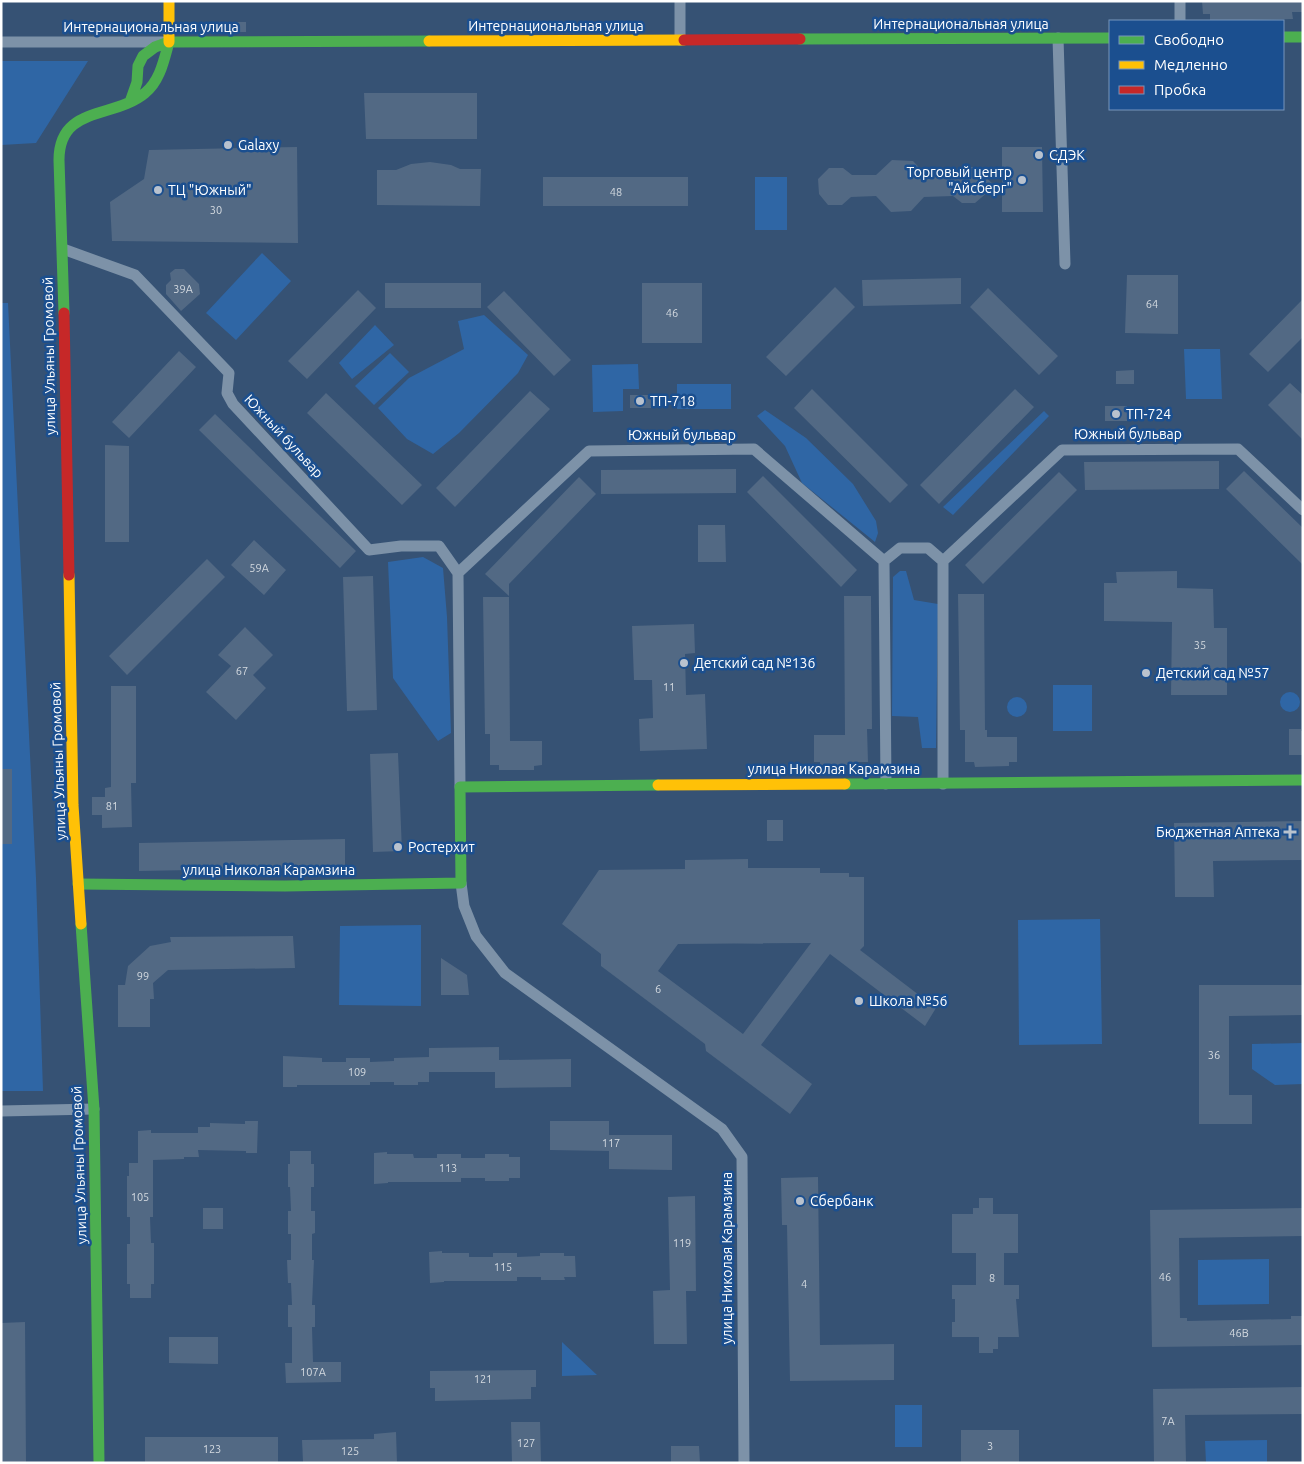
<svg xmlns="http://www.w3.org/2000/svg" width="1304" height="1464" font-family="Ubuntu,sans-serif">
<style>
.green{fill:#2f66a5}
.building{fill:#526984;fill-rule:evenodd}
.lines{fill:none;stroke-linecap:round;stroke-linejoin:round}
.street{stroke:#7d92a8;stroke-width:11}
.fast{stroke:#4caf50;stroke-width:11}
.slow{stroke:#ffc107;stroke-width:11}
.jam{stroke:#c62828;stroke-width:11}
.poi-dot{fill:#b9c2ce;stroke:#1b4f8f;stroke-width:2}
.labels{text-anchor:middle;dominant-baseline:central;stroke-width:5;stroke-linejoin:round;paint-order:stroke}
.number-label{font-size:11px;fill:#d4dae0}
.street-label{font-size:14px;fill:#fff;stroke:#1b4f8f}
.poi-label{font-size:14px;fill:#fff;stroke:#1b4f8f;text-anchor:start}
</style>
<rect width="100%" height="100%" fill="#365274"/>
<!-- green -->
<path class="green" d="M1,61H88L36,143L1,145Z
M755,177H787V230H755Z
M262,253L291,281L236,340L206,313Z
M1,303H8L36,878L43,1091H1Z
M484,315L528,355L518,373L459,433L433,454L407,439L378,408L409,378L464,349L458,321Z
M375,325L394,345L352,379L339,363Z
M1184,349H1220L1222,399H1186Z
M390,353L409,372L374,405L355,386Z
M638,364L639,389H623V411L593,412L592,365Z
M677,384H731V409H677Z
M765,410L806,438L853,484L876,521L878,533L875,542L802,483L785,446L757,416Z
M1044,411L1049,416L953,515L943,507Z
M423,557L443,568L447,617L451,733L438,741L393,678L388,562Z
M900,571H906L914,600L938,604L936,748H922L918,717L892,716L893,577Z
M1053,685H1092V731H1053Z
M1280 702a10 10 0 1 1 20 0a10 10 0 1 1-20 0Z
M1007 707a10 10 0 1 1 20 0a10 10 0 1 1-20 0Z
M1100,919L1102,1044L1019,1045L1018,920Z
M421,925V1006L339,1005L340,926Z
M1303,1043V1084L1275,1085L1252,1069V1044Z
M1269,1259V1304L1198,1305V1260Z
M562,1342L597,1375L562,1376Z
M895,1405H922V1447H895Z
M1267,1440V1463H1206L1205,1441Z"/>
<!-- building -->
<path class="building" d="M1202,1H1303V12H1292L1293,19L1210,21V14H1203Z
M211,22H246V32H211Z
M364,93H477V139H366Z
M297,147L298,243L112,241L110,202L144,179L149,150Z
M1002,147H1042L1043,212H1002Z
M892,160L913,161L926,175L951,176L959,167H975L995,186L975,203H962L953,196L924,197L911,211L891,212L876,196L851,197L842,205H828L819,194L818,179L829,168H843L852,175H876Z
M430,162L451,165L460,169H481L480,206L377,205V170H396L411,164Z
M543,177H688V206H543Z
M175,269H184L199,284L200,294L181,311L166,294V285L171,280L170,273Z
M1127,275H1178V334L1125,333Z
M961,278V304L863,306L862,280Z
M385,283H481V308H385Z
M642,283H702V343H642Z
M835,287L855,307L786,376L766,357Z
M988,288L1058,356L1039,375L970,307Z
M358,290L376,308L307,379L288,361Z
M504,291L571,360L554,376L487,307Z
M1303,299V337L1268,372L1249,354Z
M179,351L196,367L129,438L112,422Z
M1134,370V384H1116V371Z
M1290,383L1303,395V440L1268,405Z
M812,389L908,485L890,503L794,408Z
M1015,389L1034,407L939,504L920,485Z
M530,391L550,409L455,507L436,488Z
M326,393L422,485L402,505L307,413Z
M630,395H651V408H630Z
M1105,406H1127V421H1105Z
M215,414L356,551L340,568L199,430Z
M105,445L129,446V542H105Z
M1219,461V489L1085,490L1084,462Z
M736,469V493L601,494V470Z
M1244,471L1303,528V565L1226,489Z
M1059,472L1077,490L983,584L965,565Z
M763,476L857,570L841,587L747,492Z
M579,477L596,494L509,584V596L485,574Z
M698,525H725L726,562H698Z
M254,540L286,570L264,595L231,565Z
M207,559L225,577L127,675L109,656Z
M1177,571V588L1213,589L1214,628H1227V695H1171L1172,622L1104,621V583H1117L1116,572Z
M373,576L377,710L347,711L343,577Z
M958,594H984L985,730H987V737H1017V762H1009V766L975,767L974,762H965V730H960Z
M844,596H871L872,729H867L868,762H855V765H820V762H814V735H845Z
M483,597H509L510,741H542V765L534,766V770H499V765H490V734H485Z
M694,624L695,653L685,654L686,695L705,694L707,749L640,751L639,719L653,718L652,680H634L632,626Z
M245,627L273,655L253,675L266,688L236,720L206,692L231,666L218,655Z
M111,686H136V783H131L132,827L102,828V815H92V797H105V788L111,787Z
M1289,729H1301V731H1303V755H1289Z
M398,753L402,851L373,852L370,754Z
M1,769H12V844H1Z
M767,820H783V841H767Z
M1303,821V860L1213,861L1214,897H1175L1174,823Z
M345,839V867L139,871V843Z
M748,859V868H820V873H849V877H864V946L860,950L936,1008L925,1026L830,954L761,1045L812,1084L790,1114L706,1051L705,1044L601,966V954L562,924L599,870L685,869V860ZM811,943L743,1034L658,971L678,944Z
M293,936L295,968L168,970L153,983L154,999H150V1027H118V985H125L128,966L150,946L171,942L170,937Z
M441,958L467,975L469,995H441Z
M1199,985H1303V1015L1229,1016V1095H1252V1124H1199Z
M499,1047V1060L571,1059V1087L495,1088V1072H429V1082H418V1085H394V1082H370V1085H297V1087H283V1056L322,1058V1062H346V1058H370V1062L394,1061V1058L429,1057V1048Z
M245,1121H258L257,1153H246V1151L198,1150L199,1157H184V1159L153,1160V1217H150L151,1243H154V1284H151V1298H130V1284H127V1244H130V1217H127V1176H129V1163H138V1131L151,1130V1133H198V1127H210V1123L245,1124Z
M550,1121H609V1135H672V1170L609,1169V1151L550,1150Z
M290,1151H311V1164H314V1187H311V1211H315V1233L312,1234V1260H314L312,1305H315V1327H312L313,1362H341V1382L286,1383L285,1363H292V1327H288V1305H292L291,1283H288L287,1260H291V1234H288V1211H291L290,1187H288V1164H290Z
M387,1152V1154H413L414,1158H437V1154H461V1158H485V1154H509V1157H520V1178H509V1181H485V1178H461V1182H388V1183L374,1184V1153Z
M818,1177L820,1345L894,1344V1380L790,1381L787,1225H782L781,1178Z
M695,1196L696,1291H686L687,1344H654L653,1291L670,1290L668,1197Z
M979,1198H993V1214H1018V1253H1004V1285H1019V1299H1016L1019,1337H998V1349H993V1353H979V1337H952V1322H955V1299H952V1285H976V1253H952V1214H973V1208H979Z
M203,1208H223V1229H203Z
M1303,1208V1236L1179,1238L1180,1318H1187V1321L1291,1319V1316H1303V1345L1152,1347L1150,1210Z
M442,1251V1253H469V1257H493V1253H517V1257L540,1256V1253H564V1256H575L576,1277H564L565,1280H541V1277H517V1281H444V1282L430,1283L429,1252Z
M25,1322L26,1463H1V1323Z
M169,1337H218V1364L169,1363Z
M536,1370V1387H531V1399L435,1401V1388H430V1371Z
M1303,1387V1414L1185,1415L1186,1463H1154L1153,1389Z
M511,1422H540L541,1463H512Z
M961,1430H1019V1463H961Z
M396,1432L397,1463L303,1462L302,1440L374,1439V1434Z
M145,1437H278V1463H145Z
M671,1446H699L700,1463H671Z"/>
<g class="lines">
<!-- street -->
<path class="street" d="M680,1V40
M1180,21V1
M1058,38L1065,264
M1,42H164
M63,249L135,275L229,373L227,393L233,404L369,550L401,546H439L458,573L589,451L754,449L884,561L900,548H928L943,561L1062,450L1238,449L1303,510
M884,561L886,784
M943,561V784
M458,573L460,787
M461,883L464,906L476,936L505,973L722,1129L742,1157L744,1463
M1,1111L94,1109"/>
<!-- fast -->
<path class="fast" d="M1283,37H1303
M800,39L1110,38
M130,102L137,82L138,66L143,56L155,47L169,42L429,41
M64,313L59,160C59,105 114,119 145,93C160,81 164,60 169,42
M845,784L1303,780
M78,884L285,886L461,883L460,787L658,785
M81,924L94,1109L99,1463"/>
<!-- slow -->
<path class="slow" d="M169,1V42
M429,41L684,40
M69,575L73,805L81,924
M658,785L845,784"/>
<!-- jam -->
<path class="jam" d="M684,40L800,39
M64,313L69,575"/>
</g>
<!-- markers -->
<g class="poi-dot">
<circle cx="228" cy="145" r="5"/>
<circle cx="1039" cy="155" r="5"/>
<circle cx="1022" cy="180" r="5"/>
<circle cx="158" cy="190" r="5"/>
<circle cx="640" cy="401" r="5"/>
<circle cx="1116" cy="414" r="5"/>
<circle cx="684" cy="663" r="5"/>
<circle cx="1146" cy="673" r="5"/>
<path d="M1287.5 824.5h5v5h5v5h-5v5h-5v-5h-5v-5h5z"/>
<circle cx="398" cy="847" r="5"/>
<circle cx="859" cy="1001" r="5"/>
<circle cx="800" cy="1201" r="5"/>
</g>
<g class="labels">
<!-- number labels -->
<g class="number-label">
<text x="616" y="192">48</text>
<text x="216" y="210">30</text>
<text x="183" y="289">39А</text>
<text x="1152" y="304">64</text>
<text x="672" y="313">46</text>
<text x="259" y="568">59А</text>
<text x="1200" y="645">35</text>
<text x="242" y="671">67</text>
<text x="669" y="687">11</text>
<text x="112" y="806">81</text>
<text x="143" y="976">99</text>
<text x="658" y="989">6</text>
<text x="1214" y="1055">36</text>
<text x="357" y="1072">109</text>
<text x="611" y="1143">117</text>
<text x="448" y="1168">113</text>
<text x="140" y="1197">105</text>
<text x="682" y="1243">119</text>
<text x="503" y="1267">115</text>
<text x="1165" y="1277">46</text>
<text x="992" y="1278">8</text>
<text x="804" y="1284">4</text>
<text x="1239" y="1333">46В</text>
<text x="313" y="1372">107А</text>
<text x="483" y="1379">121</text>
<text x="1168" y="1421">7А</text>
<text x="526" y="1443">127</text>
<text x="990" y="1446">3</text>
<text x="212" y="1449">123</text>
<text x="350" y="1451">125</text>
</g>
<!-- street labels -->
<g class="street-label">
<text x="961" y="24">Интернациональная улица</text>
<text x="556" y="26">Интернациональная улица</text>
<text x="151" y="27">Интернациональная улица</text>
<text transform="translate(49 356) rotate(-91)">улица Ульяны Громовой</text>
<text x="1128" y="434">Южный бульвар</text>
<text x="682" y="435">Южный бульвар</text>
<text transform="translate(284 436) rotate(47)">Южный бульвар</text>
<text transform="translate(58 761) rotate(-92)">улица Ульяны Громовой</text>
<text x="834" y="769">улица Николая Карамзина</text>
<text x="269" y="870">улица Николая Карамзина</text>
<text transform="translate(79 1165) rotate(-92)">улица Ульяны Громовой</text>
<text transform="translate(727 1258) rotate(-90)">улица Николая Карамзина</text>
</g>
<!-- poi labels -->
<g class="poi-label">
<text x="238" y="145">Galaxy</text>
<text x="1049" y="155">СДЭК</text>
<text x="1012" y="172" text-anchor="end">Торговый центр<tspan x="1012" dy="16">"Айсберг"</tspan></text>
<text x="168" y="190">ТЦ "Южный"</text>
<text x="650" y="401">ТП-718</text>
<text x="1126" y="414">ТП-724</text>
<text x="694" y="663">Детский сад №136</text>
<text x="1156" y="673">Детский сад №57</text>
<text x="1280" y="832" text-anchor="end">Бюджетная Аптека</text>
<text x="408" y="847">Ростерхит</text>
<text x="869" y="1001">Школа №56</text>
<text x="810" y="1201">Сбербанк</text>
</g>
</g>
<!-- border -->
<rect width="1304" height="1464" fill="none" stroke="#ffffff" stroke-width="5"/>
<!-- legend -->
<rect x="1109" y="20" width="175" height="90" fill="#1b4f8f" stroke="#7695bc"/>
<rect x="1119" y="36" width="25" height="8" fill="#4caf50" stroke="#7695bc"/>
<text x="1154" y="45" font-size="15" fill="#ffffff">Свободно</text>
<rect x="1119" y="61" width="25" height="8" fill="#ffc107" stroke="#7695bc"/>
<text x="1154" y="70" font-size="15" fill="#ffffff">Медленно</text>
<rect x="1119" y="86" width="25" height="8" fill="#c62828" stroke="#7695bc"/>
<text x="1154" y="95" font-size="15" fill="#ffffff">Пробка</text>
</svg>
